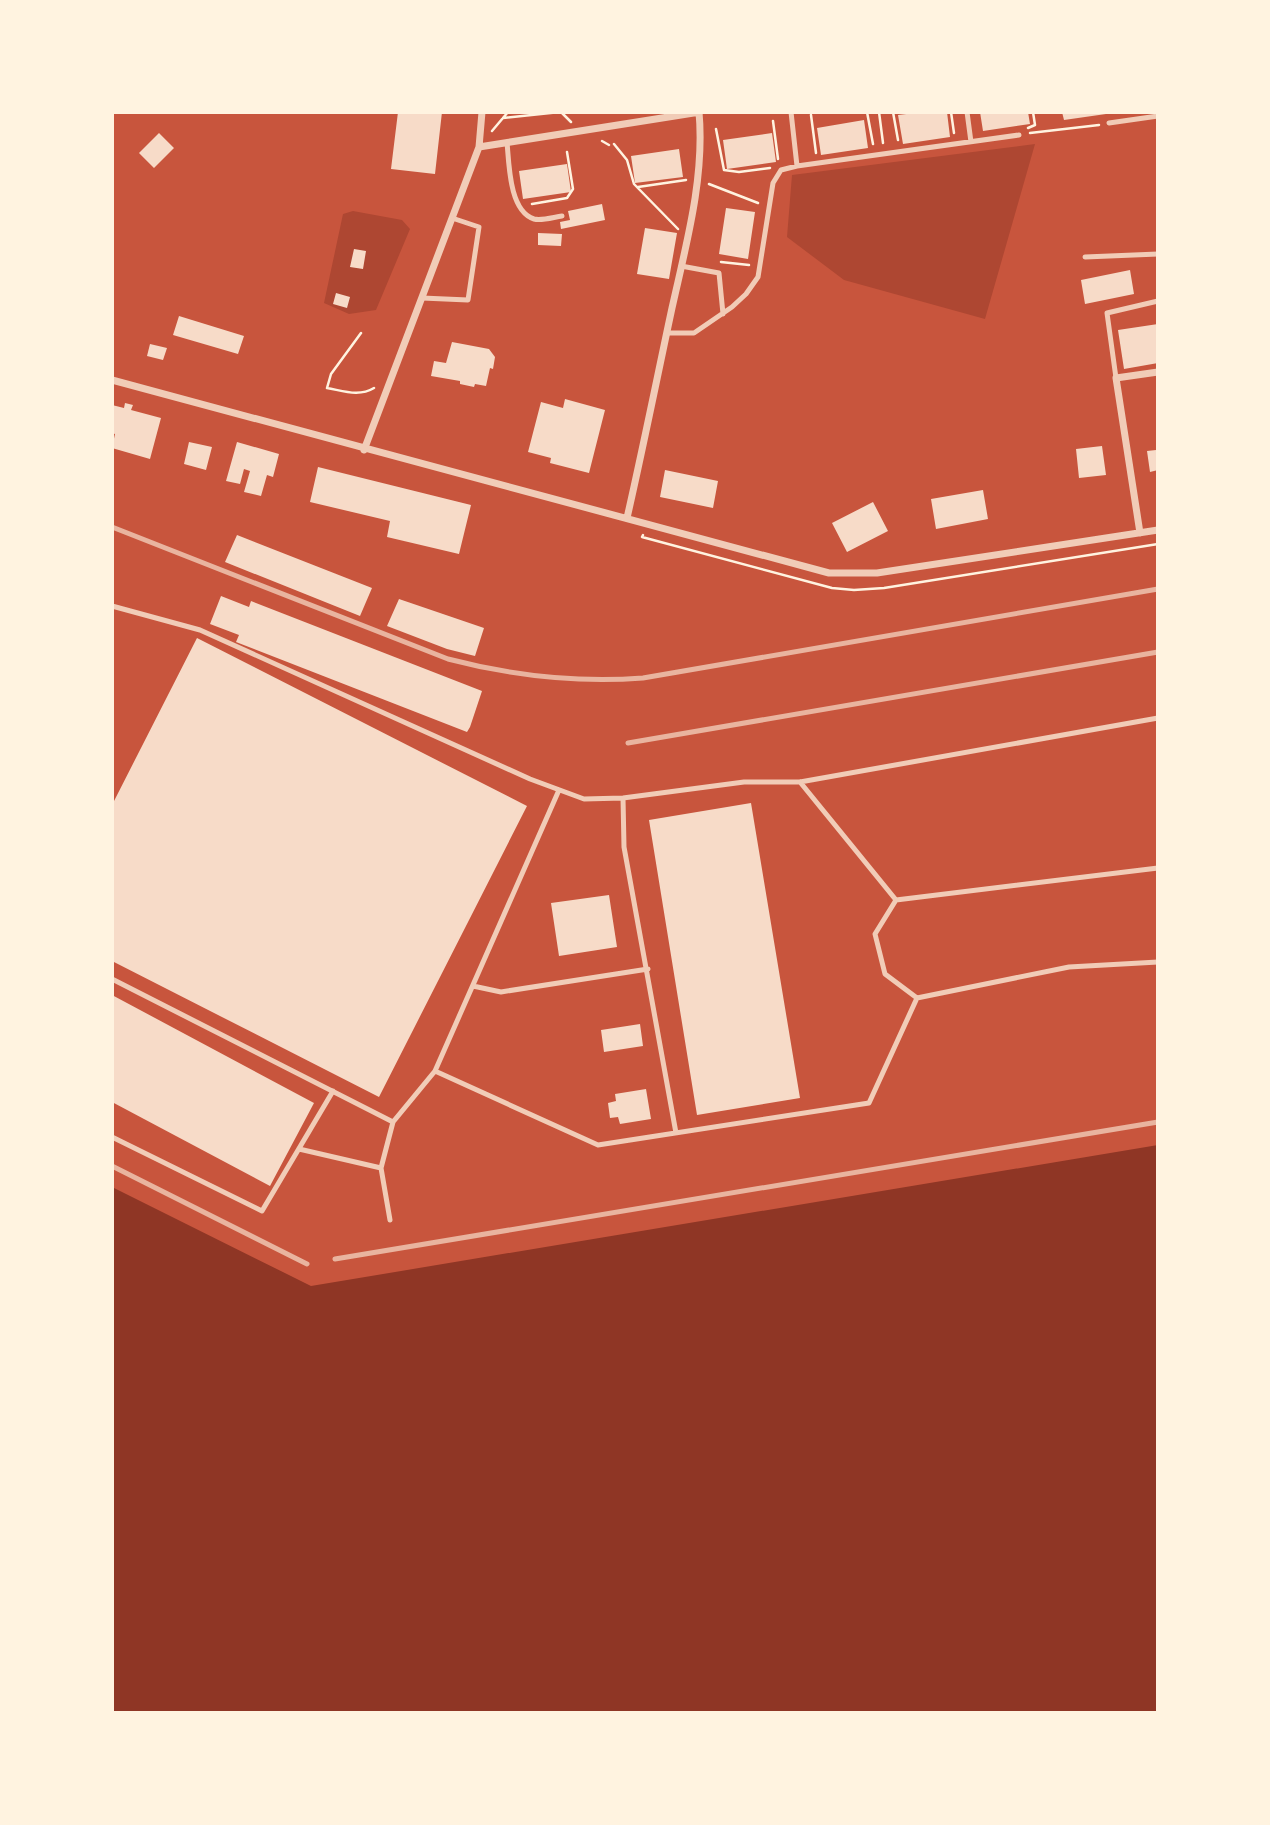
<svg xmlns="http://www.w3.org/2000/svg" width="1270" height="1825" font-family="'Varela Round',sans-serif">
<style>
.green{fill:#ae4732}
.water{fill:#8f3625}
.building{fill:#f7dbc8}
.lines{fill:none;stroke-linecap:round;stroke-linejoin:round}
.path{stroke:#fff3e0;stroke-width:2.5}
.service{stroke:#f1ccb7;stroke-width:5}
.minor{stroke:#f1ccb7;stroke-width:7}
.rail{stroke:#e9b49f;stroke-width:5}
</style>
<rect width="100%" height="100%" fill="#c8553d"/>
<!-- green -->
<path class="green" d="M1035,144L985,319L844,280L787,237L792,175Z
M353,211L402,220L410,229L376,310L349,314L324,303L343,214Z"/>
<!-- water -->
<path class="water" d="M1158,1145V1713H112V1187L311,1286Z"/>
<!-- building -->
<path class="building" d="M398,112H442L435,174L391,169Z
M923,112H947L950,137L903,144L898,115Z
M980,112H1028L1030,124L983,131Z
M1062,112H1106V114L1064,120Z
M864,120L868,148L821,155L817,128Z
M159,133L174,148L154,168L139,153Z
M772,133L776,162L727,169L723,140Z
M679,149L683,177L635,183L631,156Z
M567,164L571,192L523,199L519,171Z
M602,204L605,220L561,229L560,222L570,220L568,211Z
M726,208L755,212L748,259L719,254Z
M645,228L677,233L669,279L637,274Z
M538,233L562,234L561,246L538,245Z
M354,249L366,251L363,269L350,267Z
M1130,270L1134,294L1085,304L1081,280Z
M336,293L350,297L347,308L333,304Z
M179,316L244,336L238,354L173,335Z
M1158,324V363L1124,369L1118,330Z
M452,342L489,349L495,357L493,369L490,368L486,386L475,384L474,387L460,384V381L431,376L434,361L446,363Z
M150,344L167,348L163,360L147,356Z
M565,399L605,410L589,473L550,463L551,458L528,452L541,402L563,408Z
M125,403L133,405L131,410L161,418L150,459L112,448L115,434L112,433V405L124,408Z
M189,442L212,447L206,470L184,464Z
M237,442L279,454L273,477L267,475L261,496L244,492L250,471L244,469L240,484L226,481Z
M1102,446L1106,475L1079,478L1076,449Z
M1156,450L1158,470L1150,472L1147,451Z
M318,467L471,505L459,554L387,537L390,521L310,502Z
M665,470L718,481L713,508L660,497Z
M983,490L988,519L936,529L931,499Z
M873,502L888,531L847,552L832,523Z
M237,535L372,588L360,616L225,562Z
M221,596L249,607L251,601L482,691L470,727L467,732L236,642L239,635L210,624Z
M399,599L484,628L475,656L447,649L387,626Z
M197,638L527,806L379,1097L112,961V805Z
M751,803L800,1098L697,1115L649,820Z
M609,895L617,947L559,956L551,903Z
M112,995L314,1103L270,1186L112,1102Z
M640,1024L643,1046L604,1052L601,1030Z
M646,1089L651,1119L620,1124L618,1117L610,1118L608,1103L616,1101L615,1094Z"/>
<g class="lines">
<!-- path -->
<path class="path" d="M561,112L571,122
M867,112L873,144
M879,112L883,143
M893,112L898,140
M951,112L954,133
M811,115L816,153
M503,118L560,112
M773,121L778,159
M1028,128L1035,125L1033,112
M716,129L724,170L739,172L770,168
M492,131L508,112
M1030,133L1099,125
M602,141L609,145
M614,144L627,160L634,184L678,229
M709,184L758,203
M638,187L686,180
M532,204L567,198L573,189L567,152
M721,262L749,265
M361,333L331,374L327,388C344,391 359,397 374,388
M643,535L642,537L832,588L854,590L884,588L1158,544"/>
<!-- service -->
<path class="service" d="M791,112L797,166
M967,112L971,142
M1109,123L1158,116
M507,142C509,163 509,211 534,219C542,221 554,217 562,216
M1085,257L1158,254
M681,266L719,273L723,314
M422,298L468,300L479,227L452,218
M667,333H694L732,307L746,294L758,277L773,183L781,170L797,166L1019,135
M1116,378L1107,313L1158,301
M112,606L200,630L530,779L584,799L623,798L744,782H800L1158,718
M800,782L896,900
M623,798L624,847L676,1133
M1158,868L896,900L875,934L885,974L917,998L1069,967L1158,962
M112,979L393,1122L435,1071L598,1145L869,1103L917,998
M473,986L501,992L648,969
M435,1071L559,790
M112,1137L262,1211L333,1091
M299,1149L381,1168
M390,1220L381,1168L393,1122"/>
<!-- minor -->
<path class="minor" d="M479,147L700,112
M112,380L829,573H877L1158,530
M364,450L479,147L482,112
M627,518C643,448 657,378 672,308C686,245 705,177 699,112
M1140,533L1116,378L1158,372"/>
<!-- rail -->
<path class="rail" d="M112,527L448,659C513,676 576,683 643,678L1158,589
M628,743L1158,652
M112,1166L307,1264
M335,1259L1158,1122"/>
</g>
<!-- border -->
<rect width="1270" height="1825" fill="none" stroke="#fff3e0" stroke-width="228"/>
</svg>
